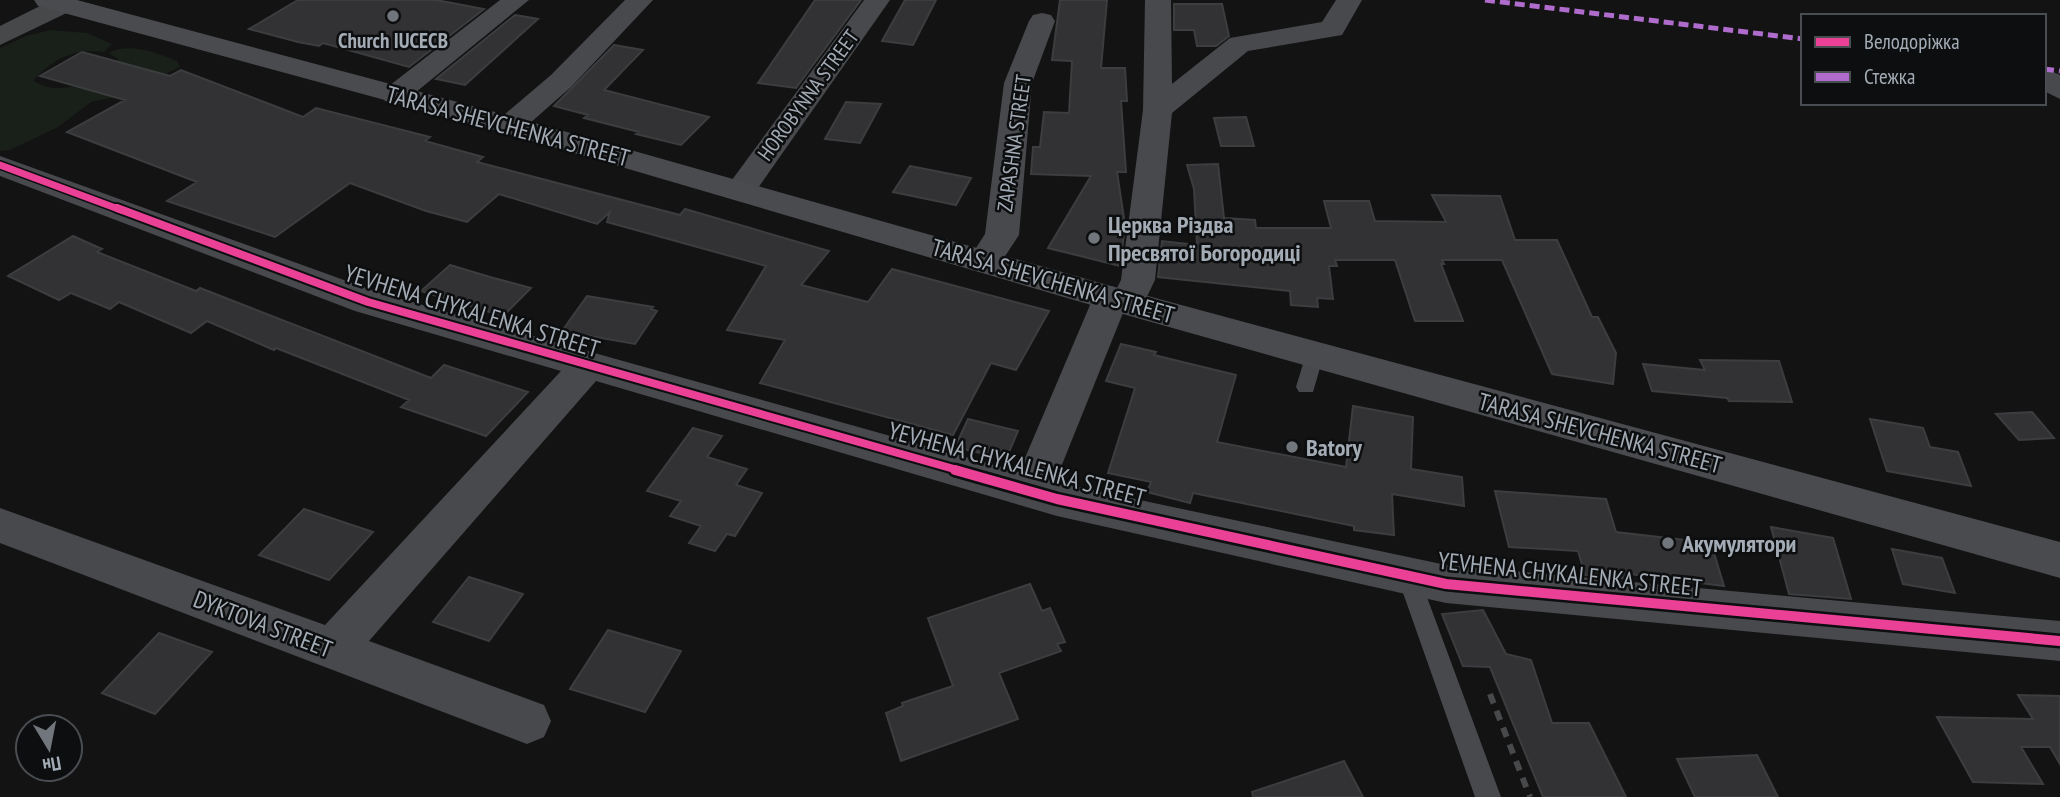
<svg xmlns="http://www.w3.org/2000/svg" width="2060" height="797" font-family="'PT Sans Narrow',sans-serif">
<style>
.green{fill:#192019}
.building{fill:#323234;stroke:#3b3d3f;stroke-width:2}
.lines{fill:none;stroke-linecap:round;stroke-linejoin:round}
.service{fill:#47494c;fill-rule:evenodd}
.minor{fill:#47494c;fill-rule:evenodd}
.secondary{fill:#46484a;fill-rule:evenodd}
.primary{fill:#494b4e;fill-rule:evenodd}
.rail{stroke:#47494b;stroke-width:6;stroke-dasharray:10 8;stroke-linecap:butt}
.quiet{stroke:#b06ccc;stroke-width:5;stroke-dasharray:10 5;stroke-linecap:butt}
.cycleway-far2-casing{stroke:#0d0e0f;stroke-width:10}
.cycleway-far1-casing{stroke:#0d0e0f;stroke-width:12}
.cycleway-casing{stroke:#0d0e0f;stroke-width:15}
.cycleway-far2{stroke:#ea4096;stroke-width:7}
.cycleway-far1{stroke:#ea4096;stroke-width:8}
.cycleway{stroke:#ea4096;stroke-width:10}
.poi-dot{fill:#71767c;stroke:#0d0e0f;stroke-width:2.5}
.labels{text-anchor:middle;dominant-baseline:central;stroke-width:5;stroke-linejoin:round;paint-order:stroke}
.far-poi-label{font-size:21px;font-weight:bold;fill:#a3abb5;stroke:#0d0e0f}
.far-street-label{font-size:21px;fill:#a3abb5;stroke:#0d0e0f}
.street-label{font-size:24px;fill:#a3abb5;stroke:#0d0e0f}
.poi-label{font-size:24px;font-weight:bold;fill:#a3abb5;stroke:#0d0e0f;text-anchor:start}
</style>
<rect width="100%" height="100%" fill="#131313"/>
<!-- green -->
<path class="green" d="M50,30L87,33L112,44L104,52C73,48 55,58 33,80C57,99 102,81 118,59L109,53C129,42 157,53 177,61L180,67L116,97L91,102L58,127L10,150L0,151V48L26,36Z"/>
<!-- building -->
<path class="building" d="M298,0H436L484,9L409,67L323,43L319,46L298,42L249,29Z
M815,0H861L796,88L758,83Z
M905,0H936L913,45L882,41Z
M1060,0H1107L1101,68H1125L1127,101H1121L1126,172H1117L1125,225L1120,266L1048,248L1091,176L1031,174L1033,147H1040L1044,112L1069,113L1072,61L1052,60Z
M1174,4H1222L1229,36L1216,46H1197L1194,30H1174Z
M515,15L538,19L465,85L436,79Z
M614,45L643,50L604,90L709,117L681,145L636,134L639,132L584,118L588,115L554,106Z
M82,52L170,76L181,70L303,117L316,108L430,137L425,141L483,157L477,162L680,215L685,209L829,251L801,285L868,302L892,269L1049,311L1016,370L991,363L953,435L760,383L785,340L727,330L766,266L607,222L610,212L597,224L499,194L467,222L426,211L350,183L275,237L167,201L197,182L67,132L125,100L40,76Z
M846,102L881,104L860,143L825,139Z
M1246,117L1254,146H1221L1214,118Z
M1218,164L1224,218L1255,220L1256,228H1331L1324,201H1369L1375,221L1446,222L1432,195L1500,196L1515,240H1557L1592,317H1598L1616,353L1613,384L1552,374L1502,260H1442L1444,264H1441L1463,321H1415L1395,260H1335L1337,266H1329L1333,299L1317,298L1318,307L1291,305L1290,291L1158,277L1162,241L1197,245L1194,189L1187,165Z
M910,166L971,178L956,205L893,192Z
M73,236L102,249L97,252L196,291L200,288L431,378L444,365L528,392L486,436L401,407L409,400L276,348L274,350L207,321L191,333L119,302L110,309L71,293L59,300L8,276Z
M450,265L490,277L531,288L503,316L421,291Z
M587,296L653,307L651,309L657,311L635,344L562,331Z
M1121,344L1156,352L1154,355L1236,375L1217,442L1346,467L1353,406L1413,417L1411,469L1462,477L1464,506L1392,494L1394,535L1354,530V526L1193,493L1190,503L1147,492L1151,482L1108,473L1135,388L1106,381Z
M1700,360L1779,361L1792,402L1729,401L1727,398L1652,391L1643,364L1705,370Z
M2032,412L2054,438L2019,440L1996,414Z
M968,419L1018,431L1006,459L955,447Z
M1870,419L1923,428L1930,447L1958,452L1971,486L1887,471Z
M693,428L722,436L707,457L747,469L736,485L762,493L735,536L727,534L715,551L689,543L701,526L670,516L681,501L647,491Z
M1495,491L1606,499L1616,532L1711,543L1724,586L1630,574L1632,579L1585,575L1578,551L1509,547Z
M304,509L373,532L329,580L259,555Z
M1771,527L1833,538L1851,599L1789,594Z
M1892,549L1942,558L1955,593L1903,584Z
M469,577L523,594L489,641L433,622Z
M1030,584L1042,611L1050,608L1065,642L1057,644L1061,651L999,673L1018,719L901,761L886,713L903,706L902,703L953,686L928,618Z
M1483,610L1506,654L1531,660L1552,723H1589L1626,797H1543L1490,667L1463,666L1442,614Z
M608,630L681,651L645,712L570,689Z
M159,633L212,652L155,714L102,693Z
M2018,695L2060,696V764L2050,747H2021L2043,784L1973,782L1937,717L2033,719Z
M1757,755L1778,797H1695L1677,759Z
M1344,761L1363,797H1253L1252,792Z"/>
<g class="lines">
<!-- service -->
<path class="service" d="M1315,347L1322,349L1324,354L1313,392H1299L1296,387L1306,354L1308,349Z
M1407,564L1415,566L1418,573L1501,797H1475L1396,573L1399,566Z"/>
<!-- minor -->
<path class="minor" d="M500,0H529L405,101L395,104L385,101L380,95L385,89Z
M625,0H653L571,87L521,131L510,134L499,131L495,125L499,119L551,75Z
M864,0H890L751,198L740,201L729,198L724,191L729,184Z
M1145,0H1171L1172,84L1230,38L1322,22L1336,0H1362L1342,35L1248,51L1172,113L1155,280L1140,311L1123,313L1055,482L1446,565L2060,621V661L1446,603L1057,516L596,381L369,641L544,705L551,721L544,737L527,744L0,543V508L325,625L561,371L355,311L0,176V156L380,293L1019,472L1093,298L1098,289L1111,286L1117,288L1121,280L1143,110Z
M1042,13L1051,15L1055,21L1032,83L1019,235L996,270L984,273L972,270L967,262L985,234L1004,83L1029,21L1033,15Z
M2044,68L2060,75V99L2044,91Z"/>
<!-- secondary -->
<path class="secondary" d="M52,0H74L77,4L73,10L0,45V26Z"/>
<!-- primary -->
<path class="primary" d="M34,0H77L521,119L1111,286L2060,542V578L1098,307L499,131L38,6Z"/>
<!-- rail -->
<path class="rail" d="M1490,694L1530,797"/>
<!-- quiet -->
<path class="quiet" d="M1485,0L1803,39
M2044,69L2060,71"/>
<defs>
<path id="cycleway-far2" d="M0,165L121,210"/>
<path id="cycleway-far1" d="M117,208L368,302L961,471"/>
<path id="cycleway" d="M955,470L1057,499L1446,584L2060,641"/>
</defs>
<!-- cycleway-far2 casing -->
<use href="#cycleway-far2" class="cycleway-far2-casing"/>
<!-- cycleway-far1 casing -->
<use href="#cycleway-far1" class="cycleway-far1-casing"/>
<!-- cycleway casing -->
<use href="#cycleway" class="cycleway-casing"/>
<!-- cycleway-far2 -->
<use href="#cycleway-far2" class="cycleway-far2"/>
<!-- cycleway-far1 -->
<use href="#cycleway-far1" class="cycleway-far1"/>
<!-- cycleway -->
<use href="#cycleway" class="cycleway"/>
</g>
<!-- markers -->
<g class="poi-dot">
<circle cx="393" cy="16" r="7"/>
<circle cx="1094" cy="238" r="7"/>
<circle cx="1292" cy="447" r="7"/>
<circle cx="1668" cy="543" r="7"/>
</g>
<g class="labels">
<!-- far-poi labels -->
<g class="far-poi-label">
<text x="393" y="40">Church IUCECB</text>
</g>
<!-- far-street labels -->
<g class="far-street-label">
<text transform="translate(808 95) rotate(-54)">HOROBYNNA STREET</text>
<text transform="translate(1014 143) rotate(-82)">ZAPASHNA STREET</text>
</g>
<!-- street labels -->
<g class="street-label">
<text transform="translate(508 126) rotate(15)">TARASA SHEVCHENKA STREET</text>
<text transform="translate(1053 281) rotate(16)">TARASA SHEVCHENKA STREET</text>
<text transform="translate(472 311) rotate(17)">YEVHENA CHYKALENKA STREET</text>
<text transform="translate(1600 433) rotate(15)">TARASA SHEVCHENKA STREET</text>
<text transform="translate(1017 464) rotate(15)">YEVHENA CHYKALENKA STREET</text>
<text transform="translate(1570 574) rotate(6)">YEVHENA CHYKALENKA STREET</text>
<text transform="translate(263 624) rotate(21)">DYKTOVA STREET</text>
</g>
<!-- poi labels -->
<g class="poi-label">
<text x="1108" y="224">Церква Різдва<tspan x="1108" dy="28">Пресвятої Богородиці</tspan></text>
<text x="1306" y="447">Batory</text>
<text x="1682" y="543">Акумулятори</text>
</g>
</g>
<!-- legend -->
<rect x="1801" y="14" width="245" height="91" fill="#0d0e0f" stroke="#494d51" stroke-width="2"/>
<rect x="1815" y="37" width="35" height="10" fill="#ea4096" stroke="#494d51" stroke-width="2"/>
<text x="1864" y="49" font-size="21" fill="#a3abb5">Велодоріжка</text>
<rect x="1815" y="72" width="35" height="10" fill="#b06ccc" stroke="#494d51" stroke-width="2"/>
<text x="1864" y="84" font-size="21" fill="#a3abb5">Стежка</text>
<!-- north arrow -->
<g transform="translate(49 748) rotate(170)"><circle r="33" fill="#0d0e0f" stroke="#494d51" stroke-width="2"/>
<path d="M0-5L12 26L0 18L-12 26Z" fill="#71767c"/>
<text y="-10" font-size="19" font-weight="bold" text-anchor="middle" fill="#a3abb5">Пн</text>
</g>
</svg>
